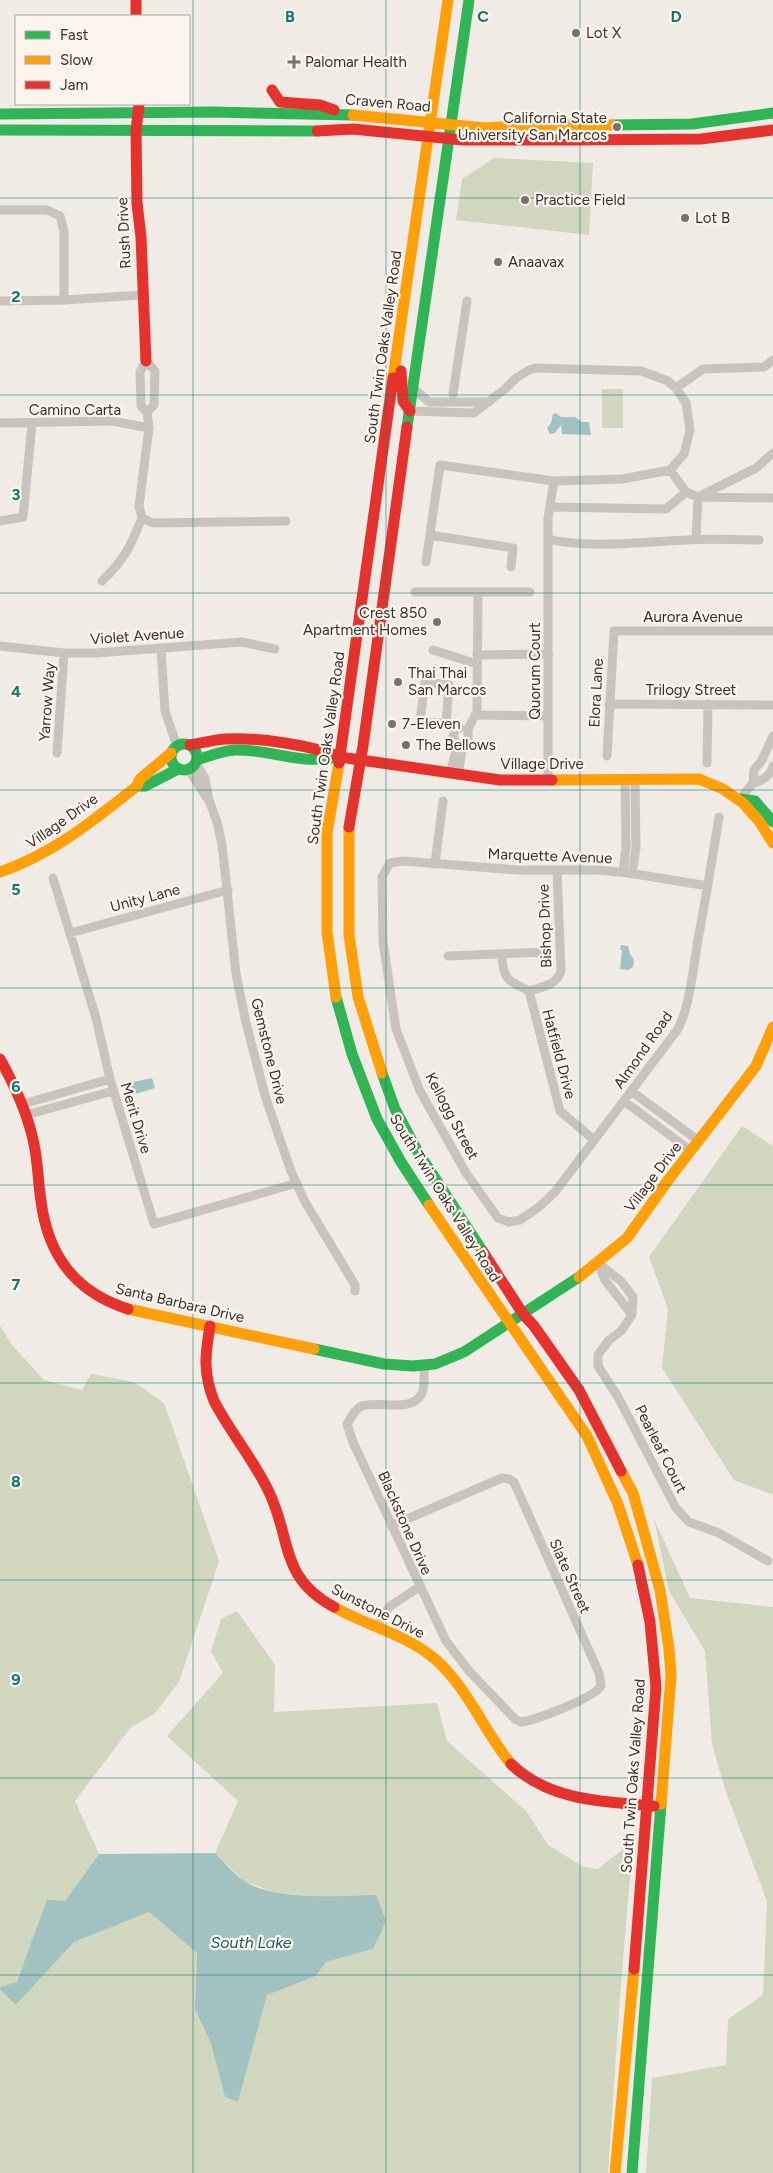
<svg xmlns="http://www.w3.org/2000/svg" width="773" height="2173" font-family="Figtree,sans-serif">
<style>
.green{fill:#d1d6bf}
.water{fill:#a1c2c1}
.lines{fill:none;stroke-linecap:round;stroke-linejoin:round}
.street{stroke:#c9c3be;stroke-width:9}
.fast{stroke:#30b455;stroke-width:11}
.slow{stroke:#ff9f0a;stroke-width:11}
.jam{stroke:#e5322d;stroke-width:11}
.grid{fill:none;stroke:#0f766e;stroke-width:1;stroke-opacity:0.55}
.poi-dot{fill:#7a716c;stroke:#fbf5ee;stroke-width:2}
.labels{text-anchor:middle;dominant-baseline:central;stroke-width:4.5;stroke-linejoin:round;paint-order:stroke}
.poi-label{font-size:15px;fill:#3b302b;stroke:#fbf5ee;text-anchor:start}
.street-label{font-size:15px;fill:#3b302b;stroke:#fbf5ee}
.water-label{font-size:16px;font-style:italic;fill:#1f5a5e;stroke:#fbf5ee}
.grid-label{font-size:16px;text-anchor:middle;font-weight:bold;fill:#0f766e;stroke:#fbf5ee;stroke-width:4.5;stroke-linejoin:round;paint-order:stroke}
</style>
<rect width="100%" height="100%" fill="#f0ebe5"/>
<!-- green -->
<path class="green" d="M494,158L593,163L589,235L456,220L462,179Z
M602,389H623V428H602Z
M742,1126L773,1146V1495L734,1480L662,1368L668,1309L649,1257Z
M0,1326L12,1345L44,1380L82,1390L91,1374L134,1382L164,1403L219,1561L179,1682L154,1714L131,1727L75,1801L99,1854L65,1901L17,1982L0,1987Z
M654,1519L690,1598L773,1607V2173H646L652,2078L726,2065L728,2019L763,1995L767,1901L726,1792L712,1744L705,1651L669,1591Z
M237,1611L275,1665L274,1712L437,1703L447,1741L526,1811L548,1845L584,1867L598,1869L633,1841L620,1997L608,2173H0V1990L16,2005L74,1942L149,1912L197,1953L195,2009L211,2044L225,2097L238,2102L267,1994L316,1976L326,1962L373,1949L318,1897L273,1892L244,1881L215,1853L238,1801L167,1736L223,1673L211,1651L221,1619Z"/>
<!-- water -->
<path class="water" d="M556,413L561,417H575L582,422H589L591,435L562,434L561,425L555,433L550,434L547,428L551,423L553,414Z
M621,945L628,946L630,954L634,960L633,967L628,970L620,969L622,950H620Z
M152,1078L155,1088L132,1095L128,1083Z
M215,1853C224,1862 233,1873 243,1880C271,1901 342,1896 376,1895L386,1921L373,1949L326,1962L316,1976L267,1995L238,2102L225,2097L211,2044L195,2009L197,1953L149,1912L74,1942L16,2005L0,1990V1987L17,1982L47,1900L65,1901L99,1854Z"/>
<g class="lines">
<!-- street -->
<path class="street" d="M0,210H47L60,216L64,231V300
M0,301L64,300L142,295
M413,388L429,402H489
M676,388L703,369L764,367L773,360
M453,394L467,301
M410,411L474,413L505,389L516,378L529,370L536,368L641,371L668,381L676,388L686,403L690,430L684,454L670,470L622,479L554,481L440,465L426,562
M0,423L112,421L149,428
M670,470L686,492L698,497L773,498
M550,507L666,509L686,492
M142,518L139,506L149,428L147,412L141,406L140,372L146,361L155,371L154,405L147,412
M142,518L153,523L286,521
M0,521L23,517L32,424
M430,535L513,548L511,567
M548,539C587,549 645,542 686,540C710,538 735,540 759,540
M696,539L698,497L756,468L773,453
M102,581C125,559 130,547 142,518
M415,592H530
M0,646L64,653H96L242,642L275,649
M161,649L165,711L177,746
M433,650L477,664
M477,655L549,654
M609,704L773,705
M475,715L548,716
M446,724L449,685L425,682L420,721L446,724L456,729
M57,753L64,653
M607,756L614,631H773
M707,763L708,704
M196,764L205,778L209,800L217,822L222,844L236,974L246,1023L266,1099L291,1171L305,1202L355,1285V1291
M189,770L207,798
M450,774L457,746L453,736L456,729L460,728
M458,775L463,744L468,741V729L477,712L478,592
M548,779V518L554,481
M753,783L754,770L762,760L773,736
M753,783C761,782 771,775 773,766
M740,799L753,783
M435,864L443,801
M623,872L626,847L625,779
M632,874L636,848L635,779
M53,878L96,1018L110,1079L154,1224L297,1183
M708,886L629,873L597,870H518L403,861L390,863L382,877L383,942L396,1029L420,1091L466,1173L498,1218L509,1222L520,1220L539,1207L555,1192L678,1029C690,1005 692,974 697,947V945C705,903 712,860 719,817
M70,933L228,890
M502,954C503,980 507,980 529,991
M448,956L548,952
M529,991L560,1111L593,1139
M529,991C542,987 557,985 561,971L557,870
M631,1091L699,1141
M624,1101L691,1151
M23,1104L110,1079
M26,1115L113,1091
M598,1263L621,1281L633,1297L632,1315L621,1331L609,1340L598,1355V1366L618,1397L676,1508L689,1522L719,1533L768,1561
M599,1265L605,1280L632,1315
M391,1526L502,1478L509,1479L514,1482L599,1673L601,1686C594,1698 536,1720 521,1722L515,1719L469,1671L446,1641L353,1442L347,1424C351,1418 354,1409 362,1406C379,1400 412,1414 422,1393C425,1386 424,1374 424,1366
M376,1627L389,1607L419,1587"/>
<!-- fast -->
<path class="fast" d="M0,114L213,112L353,115
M612,125L692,124L773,113
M0,130L317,131
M407,427L469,0
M171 757a13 13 0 1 1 26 0a13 13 0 1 1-26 0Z
M197,760C209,756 221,751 235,750C259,749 281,757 305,759C317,760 328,759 340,757
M137,786H145L178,769
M740,799L755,801L773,822
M336,997L352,1054L377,1119L401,1162L429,1205
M382,1073L395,1109L418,1152L483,1252
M314,1349L384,1364L413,1366L435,1364L464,1352L579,1277
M632,2173L661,1804"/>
<!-- slow -->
<path class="slow" d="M353,115L485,128L533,125H612
M393,378L448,0
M552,780L699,779L723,789L743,803L759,821L773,843
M349,827V935L358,997L382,1073
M0,872C53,854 94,820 137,786L140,779L171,753
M336,997L327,932V833L339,763
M429,1205L587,1436L618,1504L638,1565
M579,1277L627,1238L669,1179L756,1066L773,1027
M128,1309L314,1349
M621,1471L633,1493L660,1590L669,1649L671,1676L661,1804
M334,1607C367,1626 406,1634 435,1659C468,1688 484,1731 511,1764
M615,2173L634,1969"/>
<!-- jam -->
<path class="jam" d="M136,0V16
M272,90L280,102L320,105L334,110
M139,104L136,131L137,203L141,237L146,361
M317,131L353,129L463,140H572L701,139L773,130
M401,371L403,401L410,411
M190,745C201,743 213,740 225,739C255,737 312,745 340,757L500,780H552
M339,763L393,378
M349,827L363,746L407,427
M0,1059C15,1086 28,1114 34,1144C38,1163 38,1182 41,1201C48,1256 75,1292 128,1309
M483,1252L523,1314L534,1326L579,1390L621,1471
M210,1326C205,1355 203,1373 214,1401C230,1432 254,1460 269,1492C292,1540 279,1577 334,1607
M511,1764C549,1801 605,1802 654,1806
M634,1969L656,1687L650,1622L638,1565"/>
</g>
<!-- grid -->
<path class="grid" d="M193,0V2173M386,0V2173M580,0V2173M0,198H773M0,395H773M0,593H773M0,790H773M0,988H773M0,1185H773M0,1383H773M0,1580H773M0,1778H773M0,1975H773"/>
<!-- markers -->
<g class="poi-dot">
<circle cx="576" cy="33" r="5"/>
<path d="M291.5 54.5h5v5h5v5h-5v5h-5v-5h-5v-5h5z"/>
<circle cx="617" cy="127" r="5"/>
<circle cx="525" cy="200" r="5"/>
<circle cx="685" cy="218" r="5"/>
<circle cx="498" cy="262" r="5"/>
<circle cx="437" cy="622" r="5"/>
<circle cx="398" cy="682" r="5"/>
<circle cx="392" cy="724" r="5"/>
<circle cx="406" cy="745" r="5"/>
</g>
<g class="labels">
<!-- poi labels -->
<g class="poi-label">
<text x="586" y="33">Lot X</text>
<text x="305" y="62">Palomar Health</text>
<text x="607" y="118" text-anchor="end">California State<tspan x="607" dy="17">University San Marcos</tspan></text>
<text x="535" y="200">Practice Field</text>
<text x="695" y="218">Lot B</text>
<text x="508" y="262">Anaavax</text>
<text x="427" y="613" text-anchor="end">Crest 850<tspan x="427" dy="17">Apartment Homes</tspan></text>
<text x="408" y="673">Thai Thai<tspan x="408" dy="17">San Marcos</tspan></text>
<text x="402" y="724">7-Eleven</text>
<text x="416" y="745">The Bellows</text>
</g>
<!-- street labels -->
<g class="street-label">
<text transform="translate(388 103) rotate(5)">Craven Road</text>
<text transform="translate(124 233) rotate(-93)">Rush Drive</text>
<text transform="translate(383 347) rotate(-82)">South Twin Oaks Valley Road</text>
<text x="75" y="410">Camino Carta</text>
<text x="693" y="617">Aurora Avenue</text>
<text transform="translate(137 636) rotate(-4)">Violet Avenue</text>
<text transform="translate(535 671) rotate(-90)">Quorum Court</text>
<text x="691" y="690">Trilogy Street</text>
<text transform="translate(596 693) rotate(-87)">Elora Lane</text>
<text transform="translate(47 702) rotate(-86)">Yarrow Way</text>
<text transform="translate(326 748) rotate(-82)">South Twin Oaks Valley Road</text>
<text x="542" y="764">Village Drive</text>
<text transform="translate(62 821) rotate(-35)">Village Drive</text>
<text transform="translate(550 856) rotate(2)">Marquette Avenue</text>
<text transform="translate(145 898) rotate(-15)">Unity Lane</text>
<text transform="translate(545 926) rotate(-92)">Bishop Drive</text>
<text transform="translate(643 1050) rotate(-55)">Almond Road</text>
<text transform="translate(269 1051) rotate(76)">Gemstone Drive</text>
<text transform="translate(559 1054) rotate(75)">Hatfield Drive</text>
<text transform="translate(452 1116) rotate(62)">Kellogg Street</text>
<text transform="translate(136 1118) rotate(73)">Merit Drive</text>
<text transform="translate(653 1177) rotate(-53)">Village Drive</text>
<text transform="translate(445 1198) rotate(58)">South Twin Oaks Valley Road</text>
<text transform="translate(180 1303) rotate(13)">Santa Barbara Drive</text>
<text transform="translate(661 1449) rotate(63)">Pearleaf Court</text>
<text transform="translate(405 1523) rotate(66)">Blackstone Drive</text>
<text transform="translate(570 1576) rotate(66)">Slate Street</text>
<text transform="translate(378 1611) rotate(27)">Sunstone Drive</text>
<text transform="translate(633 1776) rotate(-86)">South Twin Oaks Valley Road</text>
</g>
<!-- water labels -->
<g class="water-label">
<text x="251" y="1942">South Lake</text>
</g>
</g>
<g class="grid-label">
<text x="290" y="22">B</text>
<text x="483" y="22">C</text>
<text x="676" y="22">D</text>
<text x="16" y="302">2</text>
<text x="16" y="500">3</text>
<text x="16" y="697">4</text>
<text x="16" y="895">5</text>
<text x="16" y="1092">6</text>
<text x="16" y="1290">7</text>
<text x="16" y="1487">8</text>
<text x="16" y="1685">9</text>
</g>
<!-- legend -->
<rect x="15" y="15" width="175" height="90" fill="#fbf5ee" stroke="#aea6a0"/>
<rect x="25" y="31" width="25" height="8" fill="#30b455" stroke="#aea6a0"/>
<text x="60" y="40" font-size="15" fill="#3b302b">Fast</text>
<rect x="25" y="56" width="25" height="8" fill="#ff9f0a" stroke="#aea6a0"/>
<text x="60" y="65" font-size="15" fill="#3b302b">Slow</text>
<rect x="25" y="81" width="25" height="8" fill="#e5322d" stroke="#aea6a0"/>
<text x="60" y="90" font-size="15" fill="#3b302b">Jam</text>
</svg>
